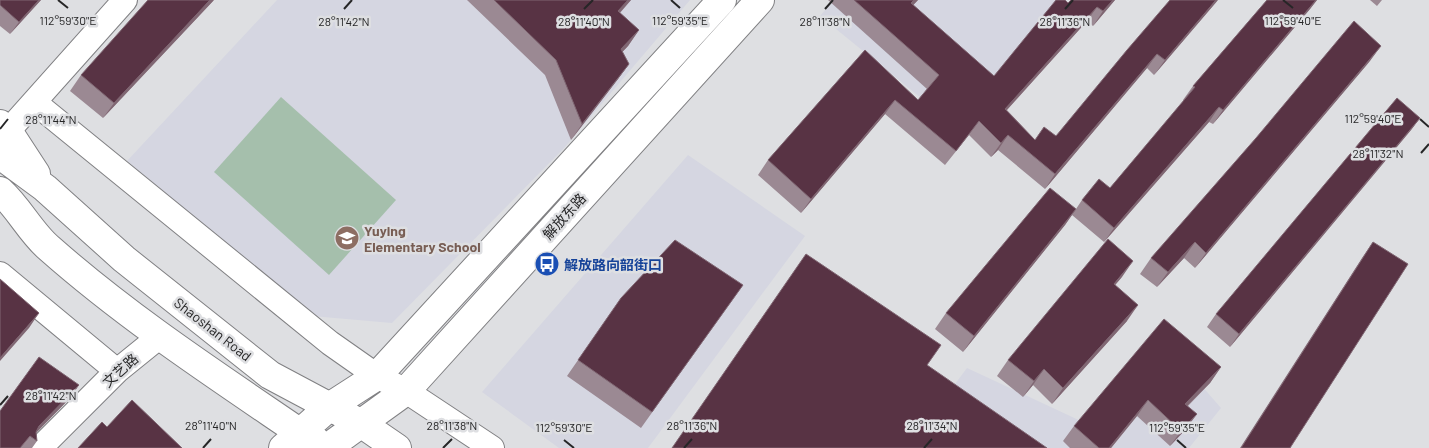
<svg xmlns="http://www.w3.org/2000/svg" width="1429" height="448" font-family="Barlow,'Noto Sans SC',sans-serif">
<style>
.built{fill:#d5d6e1}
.green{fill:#a5bfac}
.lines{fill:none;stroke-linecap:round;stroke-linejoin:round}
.minor-casing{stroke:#808083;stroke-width:26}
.major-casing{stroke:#808083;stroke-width:30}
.minor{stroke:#fff;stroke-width:24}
.major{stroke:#fff;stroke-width:28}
.wall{fill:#9b8993}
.shaded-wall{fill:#806773}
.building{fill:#583344;stroke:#806773}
.ticks{fill:none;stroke:#262627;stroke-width:2}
.labels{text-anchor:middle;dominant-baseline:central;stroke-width:5;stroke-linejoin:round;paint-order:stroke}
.street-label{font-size:14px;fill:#262627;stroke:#dedfe2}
.education-label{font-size:14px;font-weight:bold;fill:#785e54;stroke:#dedfe2;text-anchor:start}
.transit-label{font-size:14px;font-weight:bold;fill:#164399;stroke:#dedfe2;text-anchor:start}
.ticks-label{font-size:12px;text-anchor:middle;fill:#262627;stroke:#dedfe2;stroke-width:5;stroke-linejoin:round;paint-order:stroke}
</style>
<rect width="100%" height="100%" fill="#dedfe2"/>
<!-- built -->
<path class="built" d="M277,0H690L564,148L392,323L312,316L127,161Z
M834,0H1061L953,124L820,16Z
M688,155L805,236L648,448H559L482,392Z
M1154,331L1221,408L1189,448H907L967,368L1085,423Z"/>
<!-- green -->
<path class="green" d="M281,97L396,200L329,275L214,172Z"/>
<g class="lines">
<defs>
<path id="minor" d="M34,102L330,343L377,376L406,391L492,448
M8,131L125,0
M0,274L117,371
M40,448L117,371L159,337"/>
<path id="major" d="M0,124L8,131L36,174
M0,155L45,188L124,259L270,375L362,424L397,448
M0,191C19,208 31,233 49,248C127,317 214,374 299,432L315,440
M283,448L329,407L377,376L722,0
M327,448L406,391L760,0"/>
</defs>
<!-- minor casing -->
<use href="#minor" class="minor-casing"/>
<!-- major casing -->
<use href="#major" class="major-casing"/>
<!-- minor -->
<use href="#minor" class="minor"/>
<!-- major -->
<use href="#major" class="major"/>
</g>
<!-- wall -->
<path class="wall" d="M0,0H41L10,34L0,26Z
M214,0L103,118L70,91L81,75Z
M467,0H631L620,13L639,30L628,46L622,52L629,64L618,79L571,140L545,75Z
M828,0H918L913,5L994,76L1071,0H1115L1093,26L1087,21L1007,110L1035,140L1056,136L1218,0L1154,75L1147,68L1045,189L998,150L991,157L969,135L945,165L885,114L801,213L758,175L768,160L865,50L918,100L927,89Z
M1267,0H1317L1310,9L1213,124L1209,122L1104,242L1072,215L1065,225L963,352L935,329L946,313L1076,209L1082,200L1110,188L1184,101L1183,100L1193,86Z
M1370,0H1382L1377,6Z
M1370,61L1195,268L1184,258L1157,287L1140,274L1151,258Z
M1420,118L1411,130L1230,347L1207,327L1216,314Z
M1373,242L1290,448H1240L1362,258Z
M1122,277L1115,285L1127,321L1052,404L1033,385L1023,397L997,376L1008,360Z
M743,285L641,428L567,376L621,298Z
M1221,367L1210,383L1188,406L1186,429L1170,446L1137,416L1111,448H1070L1063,441L1074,426Z
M79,385L70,398L36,433L37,441L32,448H0Z"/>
<!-- shaded-wall -->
<path class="shaded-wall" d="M39,0H41L10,34L19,22Z
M210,0H214L103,118L114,103Z
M628,0H631L607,27L618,11Z
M914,0H918L901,18L911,3Z
M1113,0H1115L1093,26L1103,11Z
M1216,0H1218L1154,75L1165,60Z
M1316,0H1317L1310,9L1213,124L1223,110Z
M1097,7L1087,21L995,123L1005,109Z
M639,30L628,46L610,65L621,49Z
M1381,46L1370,61L1195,268L1206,253Z
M1157,54L1147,68L1045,189L1055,174Z
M629,64L618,79L571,140L582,124Z
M895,100L885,114L801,213L811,199Z
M1219,107L1209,122L1104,242L1114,228Z
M1420,118L1411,130L1230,347L1239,334Z
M1008,135L998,150L991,157L1001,143Z
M1076,209L1065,225L963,352L974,336Z
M1195,242L1184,258L1157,287L1168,272Z
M1133,261L1122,277L1103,299L1114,284Z
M1138,305L1127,321L1052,404L1063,388Z
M39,313L29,328L0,361V358Z
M1221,367L1210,383L1174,419L1185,404Z
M1044,369L1033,385L1023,397L1034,381Z
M79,385L70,398L30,439L39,426Z
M1148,400L1137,416L1111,448H1109Z
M1197,414L1186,429L1170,446L1181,431Z"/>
<!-- building -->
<path class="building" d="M0,0H39L19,22L0,5Z
M148,0H210L114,103L81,75Z
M494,0H628L618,11L639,30L621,49L629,64L582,124L556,60Z
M854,0H914L911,3L994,76L1056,0H1065L1068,3L1071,0H1113L1103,11L1097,7L1005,109L1035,140L1044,127L1056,136L1127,50L1170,0H1216L1165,60L1157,54L1055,174L1008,135L1001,143L979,121L956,151L895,100L811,199L768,160L865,50L918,100L939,75Z
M1267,0H1316L1223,110L1219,107L1114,228L1082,200L1099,179L1110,188L1195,87L1193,86Z
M1354,21L1381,46L1206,253L1195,242L1168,272L1151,258L1256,138Z
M1397,98L1420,118L1239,334L1216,314Z
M1050,188L1076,209L974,336L946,313Z
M1108,239L1133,261L1114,284L1138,305L1063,388L1044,369L1034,381L1008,360Z
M675,240L743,285L652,412L578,360L621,298Z
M1373,242L1408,264L1290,448H1241Z
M806,254L941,345L927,365L1047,448H672Z
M0,279L39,313L0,358Z
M1164,319L1221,367L1185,404L1197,414L1181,431L1148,400L1109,448H1099L1074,426Z
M39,357L79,385L39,426L36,432L37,441L30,436L20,448H0V411Z
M132,400L182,448H78L102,422L107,427Z"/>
<!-- ticks -->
<path class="ticks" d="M58,0L68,8M671,0L680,8M1283,0L1293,8M344,9L352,0M584,9L593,0M825,9L833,0M1065,9L1073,0M1420,119L1429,127M0,129L8,119M1421,153L1429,144M0,405L8,396M564,440L574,448M1177,440L1186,448M203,448L211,439M443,448L452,439M684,448L692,439M924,448L932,439"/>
<!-- icons -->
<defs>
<symbol id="school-disc" viewBox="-11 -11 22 22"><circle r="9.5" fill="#8d6e63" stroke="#dedfe2"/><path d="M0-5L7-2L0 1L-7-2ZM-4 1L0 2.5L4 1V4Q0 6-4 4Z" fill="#fff"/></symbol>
<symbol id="bus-disc" viewBox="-11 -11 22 22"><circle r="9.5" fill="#1a4fb4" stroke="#dedfe2"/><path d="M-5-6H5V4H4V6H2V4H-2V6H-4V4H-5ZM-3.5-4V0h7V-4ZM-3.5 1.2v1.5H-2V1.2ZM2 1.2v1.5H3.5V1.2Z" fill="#fff"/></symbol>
</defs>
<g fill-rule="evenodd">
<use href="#school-disc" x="333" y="224" width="28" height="28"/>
<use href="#bus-disc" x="533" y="250" width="28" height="28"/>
</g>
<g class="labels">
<!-- street labels -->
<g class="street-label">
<text transform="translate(564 216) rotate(-48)">解放东路</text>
<text transform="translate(213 329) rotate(38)">Shaoshan Road</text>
<text transform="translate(120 370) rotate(-42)">文艺路</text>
</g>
<!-- education labels -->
<g class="education-label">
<text x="364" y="230">Yuying<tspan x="364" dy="16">Elementary School</tspan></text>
</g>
<!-- transit labels -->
<g class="transit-label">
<text x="564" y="264">解放路向韶街口</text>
</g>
</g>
<g class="ticks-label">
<text x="1293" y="25">112°59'40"E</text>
<text x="68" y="25">112°59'30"E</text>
<text x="680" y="25">112°59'35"E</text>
<text x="344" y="26">28°11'42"N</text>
<text x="584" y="26">28°11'40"N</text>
<text x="825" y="26">28°11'38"N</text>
<text x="1065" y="26">28°11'36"N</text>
<text x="1373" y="123">112°59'40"E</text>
<text x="51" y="124">28°11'44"N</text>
<text x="1378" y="158">28°11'32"N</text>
<text x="51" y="400">28°11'42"N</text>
<text x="211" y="430">28°11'40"N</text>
<text x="452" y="430">28°11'38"N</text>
<text x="692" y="430">28°11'36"N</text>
<text x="932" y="430">28°11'34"N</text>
<text x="564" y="432">112°59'30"E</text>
<text x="1177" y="432">112°59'35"E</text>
</g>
</svg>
